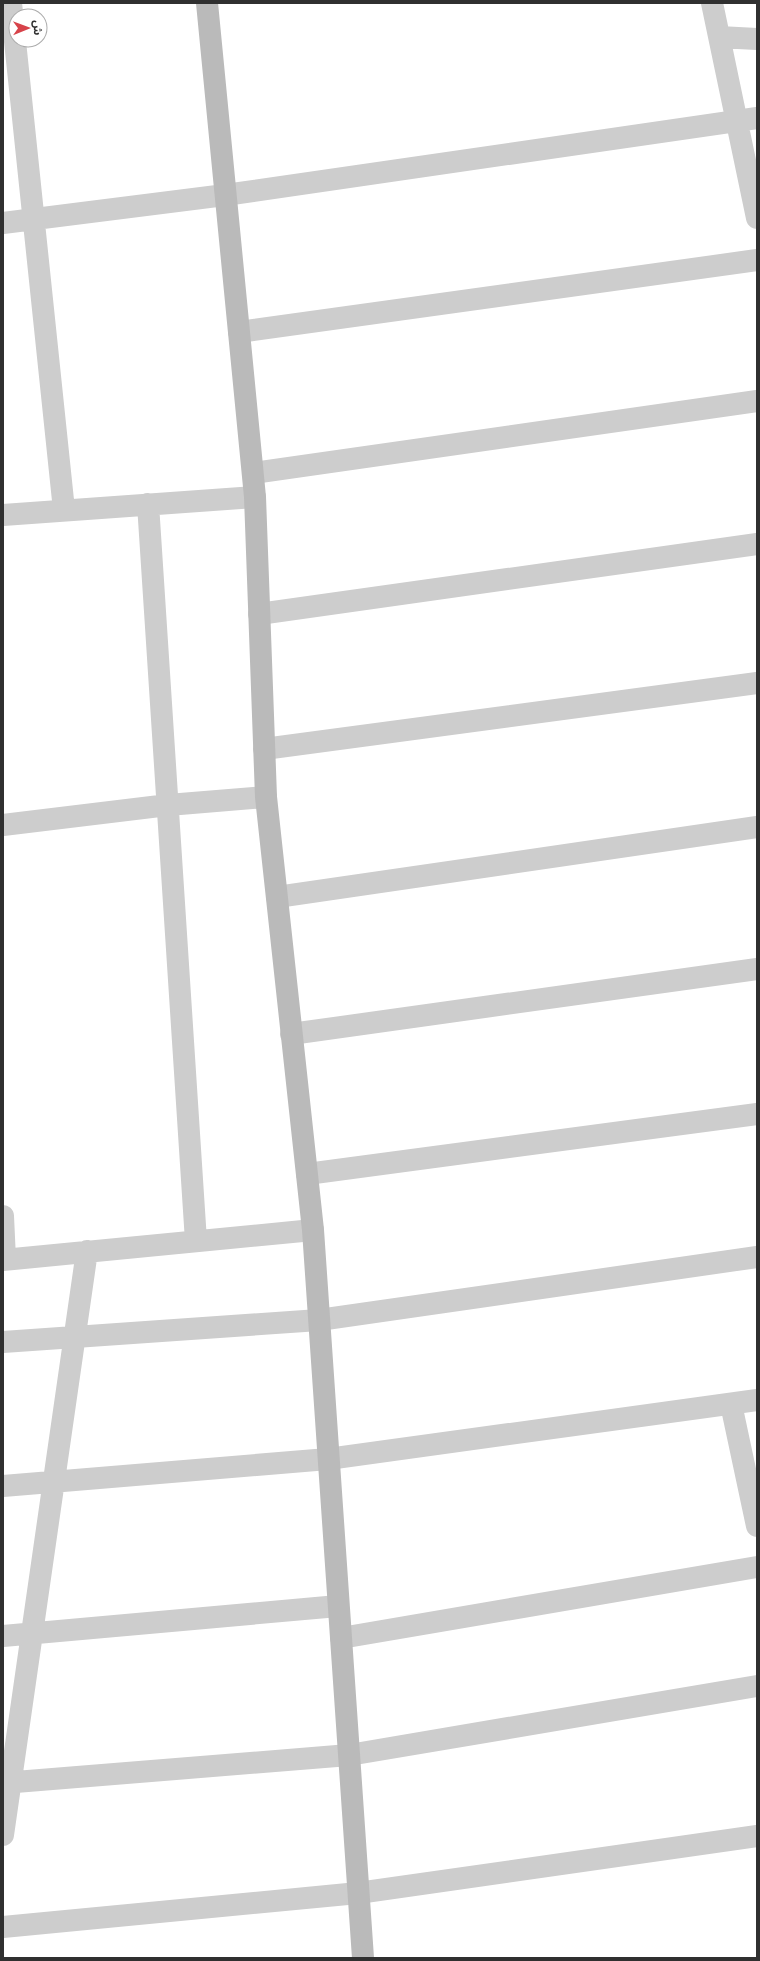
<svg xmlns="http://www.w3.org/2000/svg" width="760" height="1961" font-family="'Fira Sans Condensed','Noto Sans Arabic',sans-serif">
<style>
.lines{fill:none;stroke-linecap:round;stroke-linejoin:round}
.street{stroke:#cdcdcd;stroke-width:22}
.secondary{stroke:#bababa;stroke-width:22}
</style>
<rect width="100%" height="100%" fill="#fff"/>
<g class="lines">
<!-- street -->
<path class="street" d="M11,3L64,510
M712,3L757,218
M719,37L757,39
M3,223L225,195L757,118
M239,332L757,260
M253,473L757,401
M148,504L196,1241
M3,515L255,497
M259,614L757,544
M264,749L757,683
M3,825L168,805L266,797
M277,897L757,827
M291,1034L757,969
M307,1174L757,1114
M3,1216L5,1259
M3,1260L313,1230
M3,1342L319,1320L757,1257
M731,1404L757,1526
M3,1486L328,1459L757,1400
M3,1636L338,1606
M341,1638L757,1567
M3,1783L349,1755L757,1686
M3,1835L87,1251
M3,1927L358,1893L757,1836"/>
<!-- secondary -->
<path class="secondary" d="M207,3L255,497L266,797L313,1230L363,1958"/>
</g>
<!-- border -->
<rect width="760" height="1961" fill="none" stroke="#303030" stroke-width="8"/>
<!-- north arrow -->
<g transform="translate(28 28) rotate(89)"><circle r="19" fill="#ffffff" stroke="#acacac"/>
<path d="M0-3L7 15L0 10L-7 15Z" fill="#d7434a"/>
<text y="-6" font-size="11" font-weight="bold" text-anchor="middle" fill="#303030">ش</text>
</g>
</svg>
